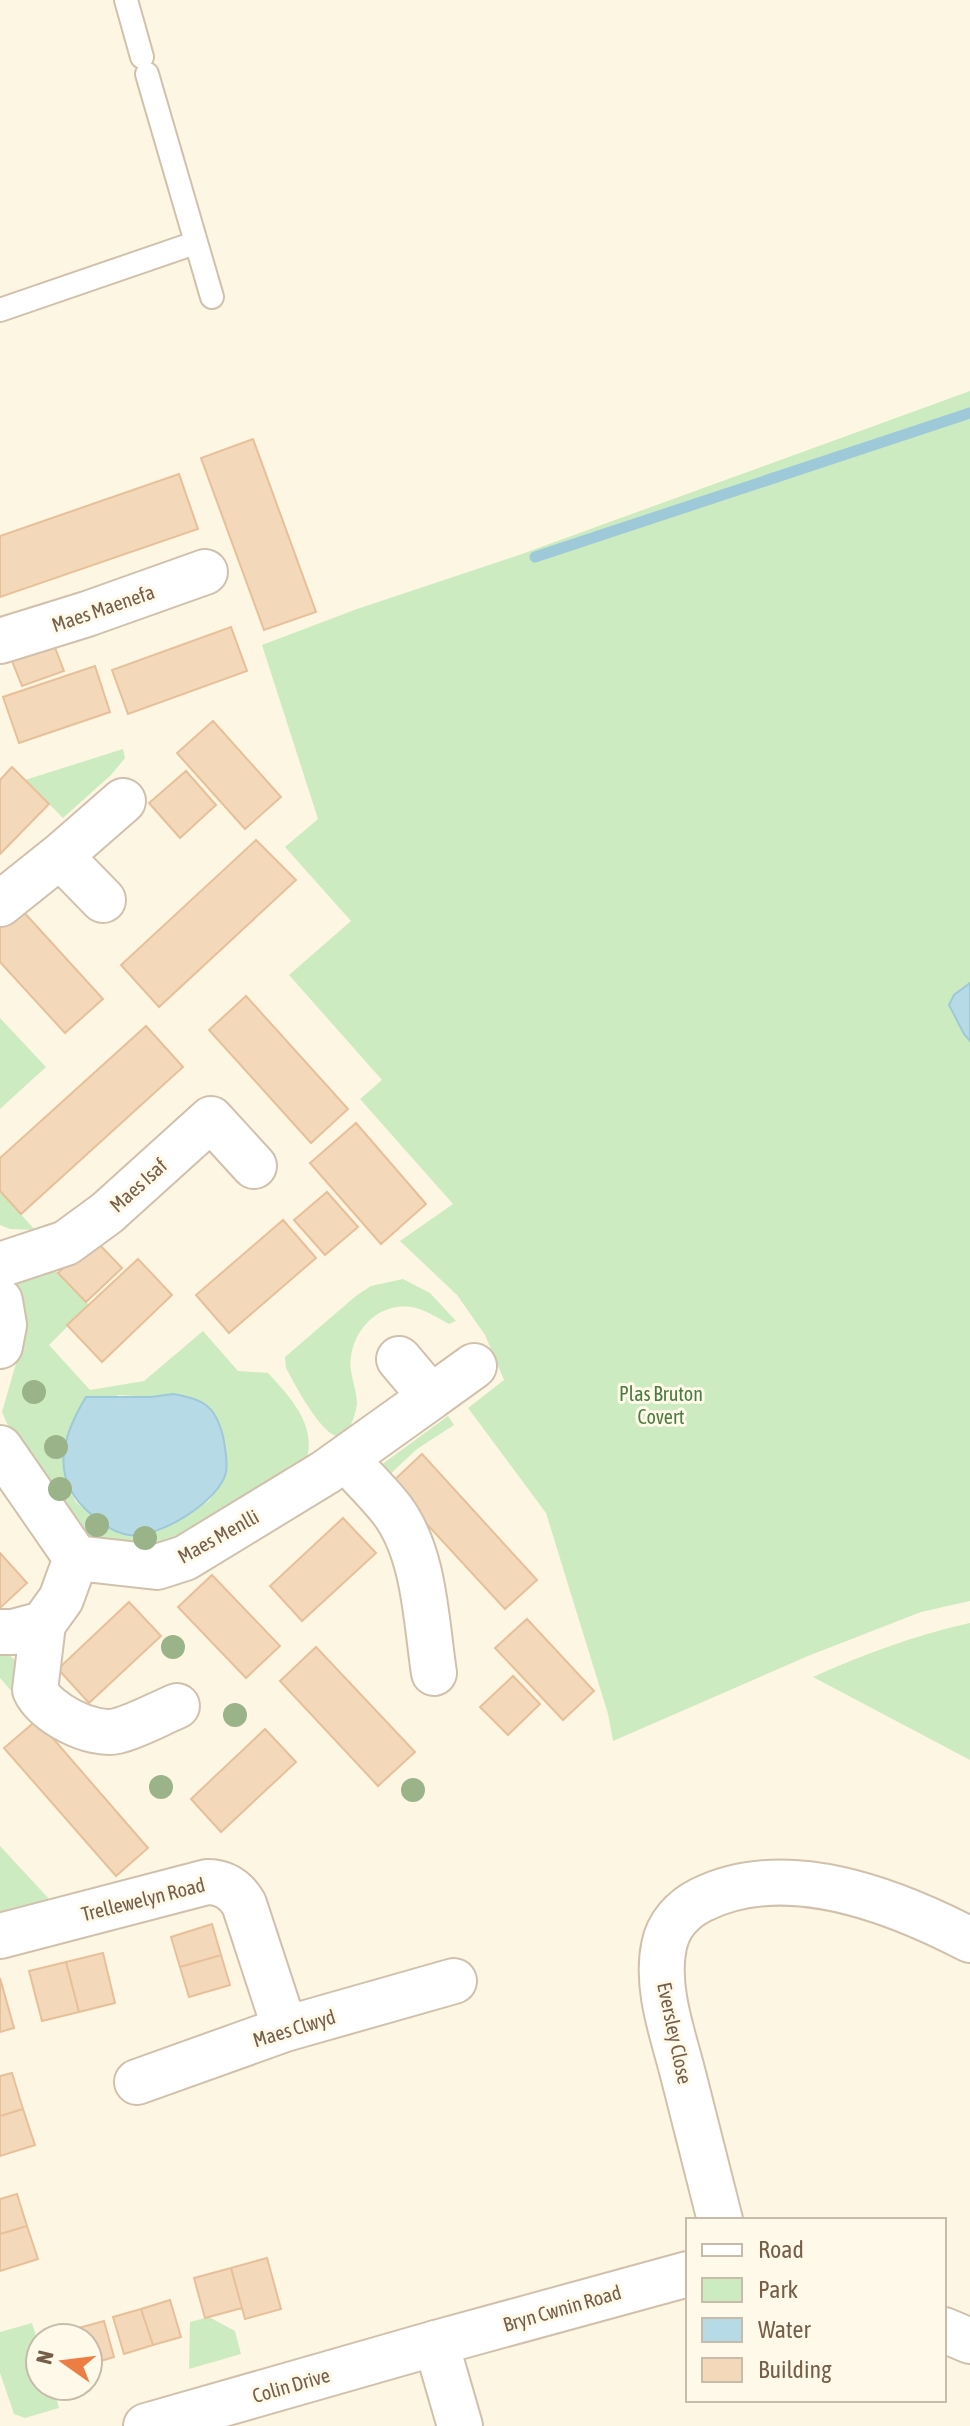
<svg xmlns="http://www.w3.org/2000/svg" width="970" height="2426" font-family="'Asap Condensed',sans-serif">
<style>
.green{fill:#cdebc1;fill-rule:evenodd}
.water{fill:#b7dae7;stroke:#9dc9d9;stroke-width:2}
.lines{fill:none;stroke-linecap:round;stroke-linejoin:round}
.stream{stroke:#9dc9d9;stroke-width:11}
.building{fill:#f3d8ba;stroke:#e7c099;stroke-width:2}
.service-casing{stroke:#d1c1ac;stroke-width:26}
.minor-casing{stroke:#d1c1ac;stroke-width:48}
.tertiary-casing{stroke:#d1c1ac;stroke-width:48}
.service{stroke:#fff;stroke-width:22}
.minor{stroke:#fff;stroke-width:44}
.tertiary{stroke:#fff;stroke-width:44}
.tree{fill:#9bb389}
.labels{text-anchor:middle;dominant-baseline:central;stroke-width:6;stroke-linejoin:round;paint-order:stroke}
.street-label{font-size:20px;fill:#765e48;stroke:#fff9ea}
.park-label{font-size:20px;fill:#4a7c40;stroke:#fff9ea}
</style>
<rect width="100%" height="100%" fill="#fdf6e3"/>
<!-- green -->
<path class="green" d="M970,391V1601L921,1612L808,1656L613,1741L608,1714L546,1513L468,1408L504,1380L485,1335L457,1295L400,1241L453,1204L360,1099L382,1080L289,975L351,921L285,847L318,819L262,645L357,609L519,555Z
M123,749L125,758L111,775L63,818L25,780Z
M0,1018L46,1067L0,1109Z
M0,1191L35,1230L10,1229L0,1225Z
M51,1266L89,1305L49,1345L90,1390L144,1381L203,1331L238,1371L268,1373C293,1400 320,1429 304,1467L157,1548L143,1552L79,1535L14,1440L2,1412L21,1346L14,1286L26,1273ZM118,1395L151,1397L226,1473L209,1501L161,1529L104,1525L76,1502L69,1489Z
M403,1279L430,1293L456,1321L449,1324C438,1318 427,1311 416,1308C383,1300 356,1325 351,1356C348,1372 357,1388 357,1404C356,1412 353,1420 350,1427C334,1464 293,1380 286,1368L285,1357L357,1295L371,1286Z
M448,1416L454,1425L417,1449L386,1478L381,1465Z
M970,1623V1760L813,1677C864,1654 916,1635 970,1623Z
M0,1649C26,1662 24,1683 27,1709L0,1678Z
M0,1846L51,1901L0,1915Z
M209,2317L235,2331L241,2354L189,2369L190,2322Z
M32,2323L40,2349V2386H53L59,2408L25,2418L14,2414L0,2373V2332Z"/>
<!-- water -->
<path class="water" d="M970,983V1041L964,1034L949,1005L954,995Z
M173,1394C203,1399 215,1405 223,1436C225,1447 228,1462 226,1472C220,1501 158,1539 129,1535C115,1533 102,1524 92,1515C49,1480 61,1438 86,1397H151Z"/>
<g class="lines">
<!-- stream -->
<path class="stream" d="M535,557L970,413"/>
</g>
<!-- building -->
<path class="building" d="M253,439L316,612L264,630L201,458Z
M179,474L198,529L0,597V536Z
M231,627L247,671L128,714L112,670Z
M52,640L64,671L22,686L10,656Z
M95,666L110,712L19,743L3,697Z
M213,721L281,797L245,829L177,753Z
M12,767L49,804L0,854V780Z
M186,771L216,805L180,838L149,803Z
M256,840L296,880L159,1007L121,965Z
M20,908L103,999L65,1033L0,962V927Z
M246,996L348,1109L311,1143L209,1030Z
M146,1026L183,1067L21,1214L0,1191V1158Z
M356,1123L426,1204L381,1244L310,1163Z
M327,1192L358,1227L325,1255L294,1220Z
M283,1220L316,1258L229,1333L196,1295Z
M94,1239L122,1268L86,1302L58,1273Z
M138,1259L172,1295L102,1362L67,1325Z
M422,1454L537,1580L505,1609L390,1484Z
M343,1518L376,1553L302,1621L270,1586Z
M0,1553L27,1583L0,1608Z
M212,1575L280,1646L246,1678L178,1607Z
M129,1602L161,1636L89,1703L58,1669Z
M527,1619L594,1691L563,1720L495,1648Z
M316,1647L415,1752L378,1786L280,1681Z
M513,1676L540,1704L508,1735L480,1707Z
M37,1720L148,1848L116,1876L4,1748Z
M265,1729L296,1762L221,1832L191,1799Z
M212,1924L221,1955L180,1967L171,1937Z
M103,1953L115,2003L79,2012L66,1962Z
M221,1955L230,1985L189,1997L180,1967Z
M66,1962L79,2012L42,2021L29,1971Z
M0,1978L14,2028L0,2032Z
M12,2073L23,2109L0,2116V2076Z
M23,2109L35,2145L0,2156V2116Z
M17,2194L27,2226L0,2234V2199Z
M27,2226L38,2259L0,2271V2234Z
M267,2258L281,2309L245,2319L231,2268Z
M231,2268L242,2308L205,2318L194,2278Z
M170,2300L181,2337L153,2345L141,2309Z
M141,2309L153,2345L124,2354L113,2317Z
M104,2321L114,2357L88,2365V2338H77L75,2329Z
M75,2329L77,2338H46Z"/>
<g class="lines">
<defs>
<path id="service" d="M126,0L142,57
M147,74L212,297
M0,310L195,243"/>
<path id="minor" d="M0,641L87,614L205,572
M60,856L123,801
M0,904L60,856L103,900
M0,1265L66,1243L107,1213L211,1119L254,1166
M0,1301L4,1325L0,1346
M431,1397L474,1366
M0,1448L76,1558
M346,1459C361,1476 378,1492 392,1510C425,1554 426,1621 434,1673
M76,1558L157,1567L185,1558L326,1472L431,1397L399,1359
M76,1558L61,1599L43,1624L35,1690C45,1713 92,1737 117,1731C137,1726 158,1714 177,1706
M0,1632H13L43,1624
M0,1936L207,1882C223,1882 235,1889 244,1904L285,2029
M137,2082L285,2029L454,1981
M720,2220C708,2173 696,2125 684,2078C674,2037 655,1989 664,1946C668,1925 683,1909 701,1900C786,1858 893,1900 970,1940
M436,2343L460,2426"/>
<path id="tertiary" d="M944,2330L970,2341
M146,2426L436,2343L688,2274"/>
</defs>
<!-- service casing -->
<use href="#service" class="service-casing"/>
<!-- minor casing -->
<use href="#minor" class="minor-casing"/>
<!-- tertiary casing -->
<use href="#tertiary" class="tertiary-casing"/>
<!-- service -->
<use href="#service" class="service"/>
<!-- minor -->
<use href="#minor" class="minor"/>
<!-- tertiary -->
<use href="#tertiary" class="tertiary"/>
</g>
<!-- trees -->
<g class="tree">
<circle cx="34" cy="1392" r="12"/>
<circle cx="56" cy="1447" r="12"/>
<circle cx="60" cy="1489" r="12"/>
<circle cx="97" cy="1525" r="12"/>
<circle cx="145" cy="1538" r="12"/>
<circle cx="173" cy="1647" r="12"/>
<circle cx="235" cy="1715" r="12"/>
<circle cx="161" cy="1787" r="12"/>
<circle cx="413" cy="1790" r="12"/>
</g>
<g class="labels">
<!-- street labels -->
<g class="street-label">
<text transform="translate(103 608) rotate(-19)">Maes Maenefa</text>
<text transform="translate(138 1185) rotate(-42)">Maes Isaf</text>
<text transform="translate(218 1536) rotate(-29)">Maes Menlli</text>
<text transform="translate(143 1899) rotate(-14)">Trellewelyn Road</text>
<text transform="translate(294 2028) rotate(-17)">Maes Clwyd</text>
<text transform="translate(675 2033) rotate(78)">Eversley Close</text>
<text transform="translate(562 2308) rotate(-16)">Bryn Cwnin Road</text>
<text transform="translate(291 2385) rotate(-16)">Colin Drive</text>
</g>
<!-- park labels -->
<g class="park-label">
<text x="661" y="1393">Plas Bruton<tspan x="661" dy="23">Covert</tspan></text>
</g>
</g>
<!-- legend -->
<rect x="686" y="2218" width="260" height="184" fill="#fff9ea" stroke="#c8bba9" stroke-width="2"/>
<rect x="702" y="2244" width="40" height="12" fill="#ffffff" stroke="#c8bba9" stroke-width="2"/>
<text x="758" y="2258" font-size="24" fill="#765e48">Road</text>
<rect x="702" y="2278" width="40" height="24" fill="#cdebc1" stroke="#c8bba9" stroke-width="2"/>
<text x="758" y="2298" font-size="24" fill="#765e48">Park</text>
<rect x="702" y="2318" width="40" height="24" fill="#b7dae7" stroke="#c8bba9" stroke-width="2"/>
<text x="758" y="2338" font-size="24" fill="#765e48">Water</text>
<rect x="702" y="2358" width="40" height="24" fill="#f3d8ba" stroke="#c8bba9" stroke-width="2"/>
<text x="758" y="2378" font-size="24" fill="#765e48">Building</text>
<!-- north arrow -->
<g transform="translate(64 2362) rotate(284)"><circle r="38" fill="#fff9ea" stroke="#c8bba9" stroke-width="2"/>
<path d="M0-6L14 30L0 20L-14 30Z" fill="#ec7e43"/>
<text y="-12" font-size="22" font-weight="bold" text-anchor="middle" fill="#765e48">N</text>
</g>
</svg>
